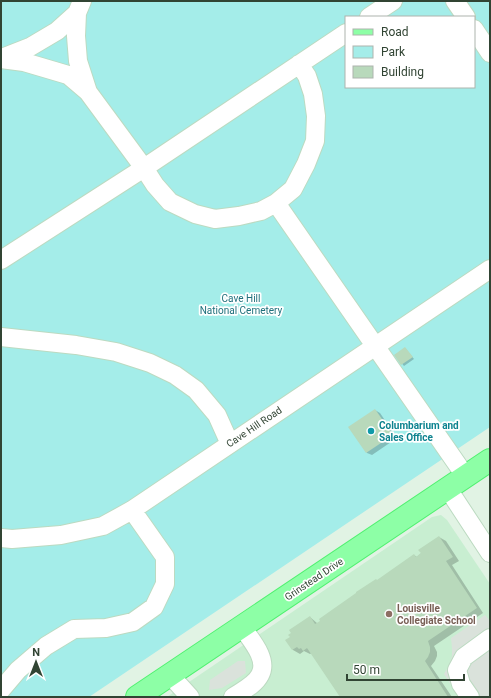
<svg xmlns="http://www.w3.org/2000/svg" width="491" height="698" font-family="Roboto,sans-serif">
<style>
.education{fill:#c8eed1}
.green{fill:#a4ede9;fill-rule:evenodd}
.parking{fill:#dae2db}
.shadow{fill:#0003}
.building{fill:#b8d9bb}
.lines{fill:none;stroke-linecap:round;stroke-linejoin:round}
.minor-casing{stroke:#bcdac1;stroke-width:20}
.major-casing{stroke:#50f170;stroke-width:24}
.minor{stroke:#fff;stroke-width:18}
.major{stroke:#8dffa6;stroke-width:22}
.culture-dot{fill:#0f9aa8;stroke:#fff;stroke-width:1.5}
.education-dot{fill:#8d6e63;stroke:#fff;stroke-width:1.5}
.labels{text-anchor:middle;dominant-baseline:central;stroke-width:3.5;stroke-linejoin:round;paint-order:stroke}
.park-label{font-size:10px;fill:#1f707c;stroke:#fff}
.culture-label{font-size:10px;font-weight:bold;fill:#0d838f;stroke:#fff;text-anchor:start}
.street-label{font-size:10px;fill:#314433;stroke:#fff}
.education-label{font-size:10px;font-weight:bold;fill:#785e54;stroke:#fff;text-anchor:start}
</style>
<rect width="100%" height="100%" fill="#e1f3e4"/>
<!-- education -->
<path class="education" d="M441,515L447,520L490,584V697H167L432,517Z"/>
<!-- green -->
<path class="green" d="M1,1H490V427L89,697H1ZM346,17H474V87H346Z"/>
<!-- parking -->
<path class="parking" d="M485,615L490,621V697H459L444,674L449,665L452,656V648L451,638Z
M238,661H245L246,673L222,688L209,690L210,680Z"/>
<!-- shadow -->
<path class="shadow" d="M405,348L414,359L404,366L395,355Z
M375,410L380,413L397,438L372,455L367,453L350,427Z
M439,537L446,541L459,561L452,565L483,613L434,646L437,652V656L435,661L431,666L452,697H342L312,653L310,654L304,651L300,654L293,650L287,640L291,637L310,617L318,624L414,555L417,557Z"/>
<!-- building -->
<path class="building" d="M405,347L413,357L401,365L394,355Z
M375,409L393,435L366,453L348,427Z
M439,536L453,557L446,561L477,608L428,641L430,647V652L428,657L425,661L448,697H340L307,648L303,651L301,648L299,649L297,647L292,650L285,640L290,637L288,635L291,633L289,630L310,616L315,624L320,621L319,619L356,593V592L376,579L377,580L414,554L416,557L421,553L418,550Z"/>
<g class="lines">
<defs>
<path id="minor" d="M82,1L77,13L76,36L78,61L88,92
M455,1L466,17
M369,17L393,1
M474,29L490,53
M2,58L30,47L57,31L77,13
M1,59L24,62L68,75L88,92L144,168L155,185L170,202L195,214L215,219L239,216L261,211L276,203L293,189L306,164L315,141L316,116L313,94L307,76L299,64
M276,203L466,477
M1,260L144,168L346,33
M1,337L76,345L116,352L150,363L175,375L196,390L217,415L230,444
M448,489L490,553
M1,538L12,539L61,535L103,526L132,510L490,269
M170,675L190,697
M1,690L18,670L46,646L74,629L106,628L133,622L154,607L165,584V557L132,510
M233,697C242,691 255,685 260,675C269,659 250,639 242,627
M470,697L461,684L457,670L464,657L490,638"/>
<path id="major" d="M137,697L490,460"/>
</defs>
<!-- minor casing -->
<use href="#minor" class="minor-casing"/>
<!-- major casing -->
<use href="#major" class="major-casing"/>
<!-- minor -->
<use href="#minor" class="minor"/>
<!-- major -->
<use href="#major" class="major"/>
</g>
<!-- markers -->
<circle class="culture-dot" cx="371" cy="431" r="4"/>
<circle class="education-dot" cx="389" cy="614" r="4"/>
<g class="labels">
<!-- park labels -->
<g class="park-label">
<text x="241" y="298">Cave Hill<tspan x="241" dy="12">National Cemetery</tspan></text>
</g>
<!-- culture labels -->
<g class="culture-label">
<text x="379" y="425">Columbarium and<tspan x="379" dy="12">Sales Office</tspan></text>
</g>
<!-- street labels -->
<g class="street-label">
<text transform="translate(254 427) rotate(-34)">Cave Hill Road</text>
<text transform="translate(314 579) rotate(-34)">Grinstead Drive</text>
</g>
<!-- education labels -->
<g class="education-label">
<text x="397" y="608">Louisville<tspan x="397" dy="12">Collegiate School</tspan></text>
</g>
</g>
<!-- border -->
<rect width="491" height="698" fill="none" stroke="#314433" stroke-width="4"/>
<!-- legend -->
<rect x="345" y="16" width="130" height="72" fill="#ffffff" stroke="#adb4ad"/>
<rect x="353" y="29" width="20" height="6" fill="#8dffa6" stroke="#adb4ad"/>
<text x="381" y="36" font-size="12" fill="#314433">Road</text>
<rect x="353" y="46" width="20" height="12" fill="#a4ede9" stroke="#adb4ad"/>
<text x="381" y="56" font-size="12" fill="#314433">Park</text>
<rect x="353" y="66" width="20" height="12" fill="#b8d9bb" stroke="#adb4ad"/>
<text x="381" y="76" font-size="12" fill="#314433">Building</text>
<!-- north arrow -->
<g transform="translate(36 662)" stroke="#ffffff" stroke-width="3" paint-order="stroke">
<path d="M0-3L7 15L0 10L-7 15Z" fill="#314433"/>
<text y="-6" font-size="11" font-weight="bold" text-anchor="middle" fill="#314433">N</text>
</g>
<!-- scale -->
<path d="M347 674v6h117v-6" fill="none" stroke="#314433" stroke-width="2"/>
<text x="353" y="674" font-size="12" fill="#314433" stroke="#ffffff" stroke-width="3" paint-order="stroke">50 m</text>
</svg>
